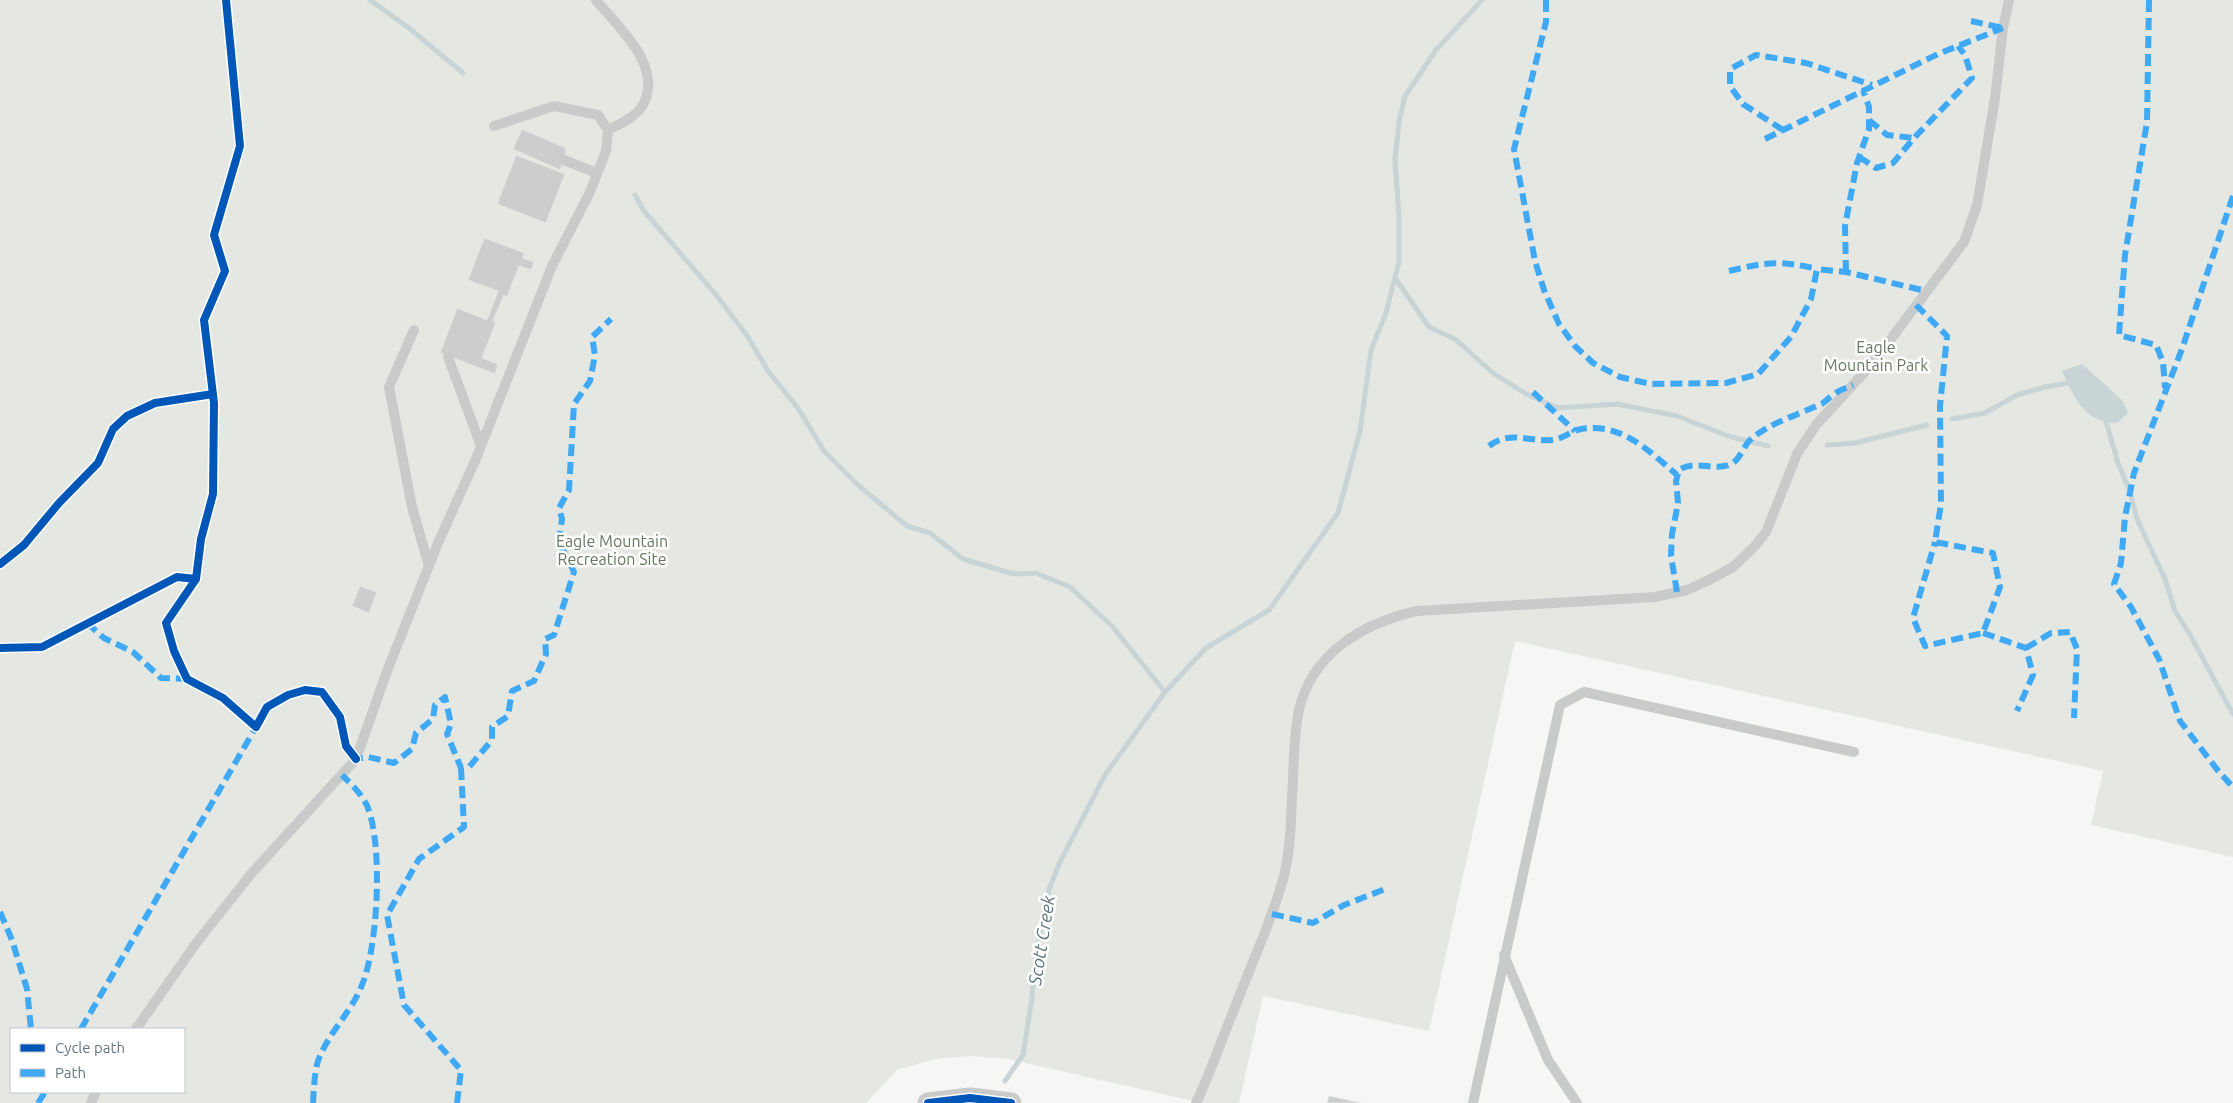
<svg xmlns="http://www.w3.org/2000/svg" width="2233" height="1103" font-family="Ubuntu,sans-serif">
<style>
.green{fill:#e5e8e2;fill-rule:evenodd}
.water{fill:#c8d4d5}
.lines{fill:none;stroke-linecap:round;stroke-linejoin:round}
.stream{stroke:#c8d4d5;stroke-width:5}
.building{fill:#cccece;stroke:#e6e6e5}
.service{stroke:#c9cbcb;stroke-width:10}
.minor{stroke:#c9cbcb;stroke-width:21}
.quiet{stroke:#3fa9f5;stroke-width:6;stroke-dasharray:12 6;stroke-linecap:butt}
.cycleway-casing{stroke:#fff;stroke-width:11}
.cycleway{stroke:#0057b8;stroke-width:8}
.labels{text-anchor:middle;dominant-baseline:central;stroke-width:5;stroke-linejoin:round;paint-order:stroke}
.park-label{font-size:16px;fill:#677861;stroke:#fff}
.water-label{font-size:18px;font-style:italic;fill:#5c767b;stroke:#fff}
</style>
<rect width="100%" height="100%" fill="#f6f6f5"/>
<!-- green -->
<path class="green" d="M0,0H2233V857L2091,825L2103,771L1515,641L1429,1031L1263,996L1239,1103H1202L1008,1059L970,1056L934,1059L897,1070L866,1103H0ZM11,1029H184V1092H11Z"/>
<!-- water -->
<path class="water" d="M2082,364L2123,401L2128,413L2117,423C2084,423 2074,397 2062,371Z"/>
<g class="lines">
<!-- stream -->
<path class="stream" d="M370,0L409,28L463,73
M635,195L644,211L717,296L748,337L768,371L798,408L824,451L858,485L907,526L930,533L963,559L1014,574L1036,573L1070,587L1112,626L1165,692
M1395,278L1429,327L1455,339L1493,373L1526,394L1558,408L1617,404L1677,416L1728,436L1768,446
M2105,418L2118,463L2130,491L2137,519L2165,579L2175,611L2189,633L2233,714
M1952,419L1985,413L2017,395L2045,387L2075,382
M1827,445L1855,443L1927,425
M1005,1081L1023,1055L1032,998L1036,954L1049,889L1060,862L1105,775L1165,692L1206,648L1269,610L1338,513L1360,431L1371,350L1386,313L1399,262V217L1395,160L1399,122L1405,96L1436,50L1482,0"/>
</g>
<!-- building -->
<path class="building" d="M522,129L566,148L564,160L560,170L513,149Z
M516,155L565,174L546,223L497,204Z
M484,238L525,253L523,258L534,262L531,270L519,266L507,297L504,295L493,321L496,322L482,358L498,364L495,374L440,353L457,308L487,320L498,291L468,280Z
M360,586L377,592L369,613L352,606Z
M1329,1096L1361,1103H1327Z"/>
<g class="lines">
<!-- service -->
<path class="service" d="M494,126L554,106L598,115L608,130
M564,160L597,173
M414,330L389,387L412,507L429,566
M448,357L481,446
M1504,955L1548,1060L1577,1103
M136,1029L197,942L251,874L356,759L387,671L438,543L475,461L552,266L590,192L606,151L608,130C620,124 638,116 644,103C662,64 618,27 596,0
M91,1103L96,1092
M1196,1103C1212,1069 1224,1033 1239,997C1254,957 1273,918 1284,876C1290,851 1291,824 1292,797C1294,769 1293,738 1299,710C1312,653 1363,623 1417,611L1655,597L1687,590L1705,582L1733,567L1756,545L1766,532L1797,454L1816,425L1872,364L1964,242L1977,205L1995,98L2003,28L2009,0
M1473,1103L1560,705L1584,692L1854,752"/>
<!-- minor -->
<path class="minor" d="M928,1103L970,1098L1011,1103"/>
<!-- quiet -->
<path class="quiet" d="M1546,0V22L1514,149L1535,261L1544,290L1559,324L1575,346L1593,363L1620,377L1651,384L1726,383L1758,374L1791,337L1811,299L1817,269L1846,272L1926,291
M2149,0L2147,122L2125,255L2119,335L2156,345L2163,362L2165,388
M1971,21L2003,28
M1869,120L1887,135L1914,138
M1783,130L1743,104L1730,86V69L1756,55L1806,63L1872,85
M1765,139L1938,54L2003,28
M1859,157L1876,168L1893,163L1914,138L1972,78L1965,55L1958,46
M2233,196L2182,349L2134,473L2125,517L2121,563L2114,584L2131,607L2159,659L2180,721L2219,772L2233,787
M1729,271C1766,262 1779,260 1817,269
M1846,272L1845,226L1857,163L1869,129V107L1863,90
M1916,305L1947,336L1940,406L1941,504L1935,542L1993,553L2000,587L1983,633L1925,646L1913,618L1935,542
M1533,392L1575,431
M1489,446C1510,430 1528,442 1552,440C1563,439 1571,431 1581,429C1621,422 1649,451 1677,475
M1677,592L1671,556L1672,534L1678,503L1676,481L1679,470C1695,459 1715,472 1731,464C1740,460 1743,447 1750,440C1769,423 1798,415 1821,404C1826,402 1828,398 1833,395C1839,390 1846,388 1853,385
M87,623L104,638L133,652L161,678L187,679
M1983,633L2026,648L2033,675L2017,711
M2026,648L2051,633L2070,632L2077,649L2074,718
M353,755L356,759L368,757L394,763L412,749L416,733L433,719L435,705L445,697L451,724L447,734L461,768L469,767L492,740V727L508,716L512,691L534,681L546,654L545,639L554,635L574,572L559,542L562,519L559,508L569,490L574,404L590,381L595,355L592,337L611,319
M0,912L12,940L27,989L31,1029
M1272,914L1313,923L1344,905L1388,888
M81,1029L256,727
M38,1103L45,1092
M313,1103C314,1089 314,1075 318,1061C328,1033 351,1013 362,985C378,946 383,848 368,808C363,795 352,785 342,775
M457,1103L461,1070L404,1005L387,915L419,859L464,827L461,768"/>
<defs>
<path id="cycleway" d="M0,564L24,545L59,503L98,463L113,429L127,416L155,403L213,394
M196,579L201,539L213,494L214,403L204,320L225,271L214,235L240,146L226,0
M0,648L42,647L177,577L196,579L166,623L174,651L187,679L223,698L256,727L267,707L288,695L305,690L322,692L340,717L346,746L356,759
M928,1103L970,1098L1011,1103"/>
</defs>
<!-- cycleway casing -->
<use href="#cycleway" class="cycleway-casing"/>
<!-- cycleway -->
<use href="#cycleway" class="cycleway"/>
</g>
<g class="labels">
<!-- park labels -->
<g class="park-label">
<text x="1876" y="347">Eagle<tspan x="1876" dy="18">Mountain Park</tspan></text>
<text x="612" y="541">Eagle Mountain<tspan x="612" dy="18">Recreation Site</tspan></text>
</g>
<!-- water labels -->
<g class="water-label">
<text transform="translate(1041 940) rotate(-81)">Scott Creek</text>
</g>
</g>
<!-- legend -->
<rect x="10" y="1028" width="175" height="65" fill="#ffffff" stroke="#c0c8cc"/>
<rect x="20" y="1044" width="25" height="8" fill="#0057b8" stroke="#c0c8cc"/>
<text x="55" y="1053" font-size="15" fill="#627680">Cycle path</text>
<rect x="20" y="1069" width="25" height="8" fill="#3fa9f5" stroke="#c0c8cc"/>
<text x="55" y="1078" font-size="15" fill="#627680">Path</text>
</svg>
